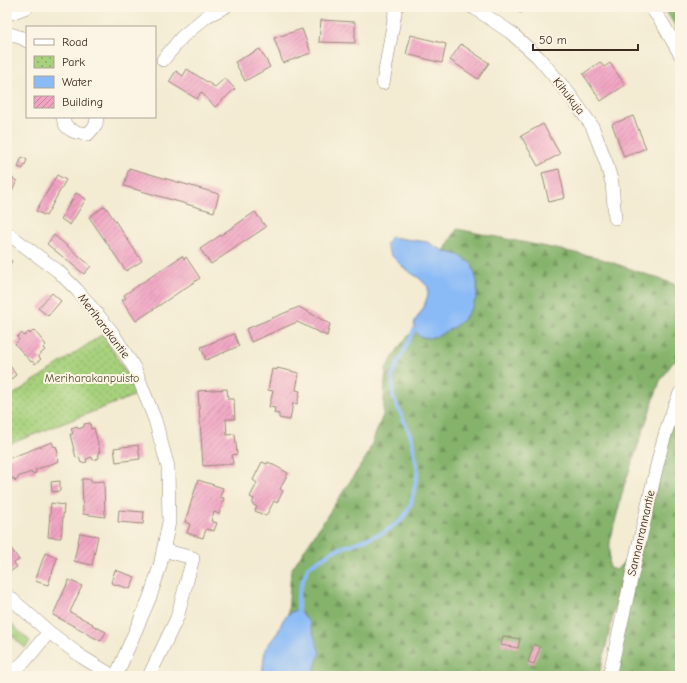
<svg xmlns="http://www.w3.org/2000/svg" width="687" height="683" font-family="'Comic Neue',sans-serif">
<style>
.grass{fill:url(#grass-tufts);stroke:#717e4e}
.forest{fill:url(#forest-firs);stroke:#606e45}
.park{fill:url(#park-dots);stroke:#717e4e}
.water{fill:#8bbbf7;stroke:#63728a}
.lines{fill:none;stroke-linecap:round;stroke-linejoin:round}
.stream{stroke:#8bbbf7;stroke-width:4}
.building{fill:url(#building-hatch)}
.minor-casing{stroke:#978a78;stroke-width:14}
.minor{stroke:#fff;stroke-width:13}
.labels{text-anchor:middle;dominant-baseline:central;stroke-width:4;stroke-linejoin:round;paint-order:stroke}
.street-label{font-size:12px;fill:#3b2a1e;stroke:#fcf5e5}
.park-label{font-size:12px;fill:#565436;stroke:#fcf5e5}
</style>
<defs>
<pattern id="grass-tufts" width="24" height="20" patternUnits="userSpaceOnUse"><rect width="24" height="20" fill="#a7d17d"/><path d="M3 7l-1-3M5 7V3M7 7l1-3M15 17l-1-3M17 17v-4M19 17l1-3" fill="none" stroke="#89aa66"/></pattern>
<pattern id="forest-firs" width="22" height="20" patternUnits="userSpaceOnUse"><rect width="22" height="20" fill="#85b36c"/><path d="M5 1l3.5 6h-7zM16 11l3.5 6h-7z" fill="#6e9258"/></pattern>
<pattern id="park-dots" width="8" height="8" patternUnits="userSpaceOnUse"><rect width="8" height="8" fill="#a7d17d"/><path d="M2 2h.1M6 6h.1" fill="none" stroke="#89aa66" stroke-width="1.8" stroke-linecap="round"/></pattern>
<pattern id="building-hatch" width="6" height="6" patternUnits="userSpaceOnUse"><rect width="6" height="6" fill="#f1a3c2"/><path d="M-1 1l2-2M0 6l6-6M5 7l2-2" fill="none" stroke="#c4859d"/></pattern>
</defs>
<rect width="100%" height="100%" fill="#fcf5e5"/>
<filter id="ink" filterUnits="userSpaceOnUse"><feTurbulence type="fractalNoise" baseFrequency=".025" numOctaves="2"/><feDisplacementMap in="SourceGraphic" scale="8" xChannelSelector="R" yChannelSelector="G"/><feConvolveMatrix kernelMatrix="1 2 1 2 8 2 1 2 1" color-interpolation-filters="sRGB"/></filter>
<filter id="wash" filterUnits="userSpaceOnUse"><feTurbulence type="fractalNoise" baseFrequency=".012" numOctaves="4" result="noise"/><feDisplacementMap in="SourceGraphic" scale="16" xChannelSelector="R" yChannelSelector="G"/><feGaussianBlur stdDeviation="0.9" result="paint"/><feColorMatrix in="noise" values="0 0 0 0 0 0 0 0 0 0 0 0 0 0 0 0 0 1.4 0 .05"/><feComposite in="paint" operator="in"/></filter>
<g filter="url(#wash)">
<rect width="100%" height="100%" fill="#f3ebd2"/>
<!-- grass -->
<path class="grass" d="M7,620L30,641L25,648L7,631Z"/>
<!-- forest -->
<path class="forest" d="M663,7H680V33Z
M457,229L596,257L680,286V363L678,361L673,362L660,381L624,486L610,542L609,568L616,570L626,560L599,676H312L315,670L298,609L288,614L291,570L367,456L383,415L386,368L402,343L414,330L420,337L464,319L472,307L477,296L459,255L444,251Z
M680,393V676H609Z"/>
<!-- park -->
<path class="park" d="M103,334L128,376L136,395L7,445V399Z"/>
<!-- water -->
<path class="water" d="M391,237L427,242L444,251L459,255L472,264L477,281V296L472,307L464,319L454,327L438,336L428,338L420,337L414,330L415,321L423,309L428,295V287L419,278L405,269L391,255L386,245Z
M298,609L309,622L314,635L320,653L312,676H262L265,649L278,632L283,620L288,614Z"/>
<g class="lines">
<!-- stream -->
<path class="stream" d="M297,614L298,609V597L301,585L308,567L333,551L383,533L402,520L411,504L418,471L411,436L393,397L392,376L414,330"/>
</g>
<g id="blocks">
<!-- building -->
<path class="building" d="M511,7H525L521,13Z
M321,20L355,22V43L319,42Z
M302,29L311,53L283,63L274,38Z
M411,35L446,44L442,63L406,54Z
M461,44L489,63L478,79L450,60Z
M260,49L270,67L245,81L235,62Z
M600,62L604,67L610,63L625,85L601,101L583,74Z
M187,69L215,87L225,78L235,89L215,107L201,92L197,99L169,82L176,71L183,76Z
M633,116L646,148L624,157L612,124Z
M543,124L560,154L538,166L521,136Z
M22,157L27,160L23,169L18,167Z
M129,168L219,194L214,212L124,186Z
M559,169L565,198L549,202L542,173Z
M57,175L66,180L46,216L36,211Z
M12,178L17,181L11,193L7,191V189Z
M76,193L86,199L70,225L61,219Z
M105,206L142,261L126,271L89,217Z
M255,212L266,227L211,264L200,249Z
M54,235L91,266L84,274L47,244Z
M182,256L184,259L186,257L200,278L136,321L122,300L126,298L124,295Z
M7,259L12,261L7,270Z
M52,293L61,301L48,316L38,308Z
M299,307L330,324L327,336L297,322L251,342L246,329Z
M34,330L46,345L43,348L45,350L38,356L41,359L35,364L32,361L31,362L15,344L19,340L17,337L22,333L24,336L29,332L30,334Z
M234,334L239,346L206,360L201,347Z
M7,361L16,375L7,382Z
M277,368L299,373L296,390L300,391L297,404L293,403L290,420L279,418V414L274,413L275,408L269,407L273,391L268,390L272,369L277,370Z
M227,389L228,399H234L235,419H226L227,435L235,434L237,454L232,455L233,464L203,466L198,391Z
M90,423L91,429L94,428L100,452H98L99,458L93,460L92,457L86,459L87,462L81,463L79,457L76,458L70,434H73L71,428L77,426L78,429L84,427V424Z
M52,442L54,447L56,446L58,453L56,454L59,461L35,470L36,473L32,474L31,472L18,477V479L15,481L14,478L7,481V459Z
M138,445L140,459L116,462L114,448Z
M262,462L267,464L268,462L288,473L280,489L283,491L277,503L274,501L266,516L255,511L257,507L252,504L254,499L250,497L257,483L253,480Z
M82,479H91V482L104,481L105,517L83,514Z
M198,480L223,488L220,497L224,498L219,514L214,512L211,521L217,523L214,531L206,529L203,538L187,533L190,524L185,522Z
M60,481V491L52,492L51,482Z
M51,503L64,505L61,538L48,537Z
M119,510L144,512L143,524L118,522Z
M80,533L98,536L92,565L74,561Z
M7,542L19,560L14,563L17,567L8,573L7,571Z
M45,553L57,558L48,585L35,581Z
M115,570L135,577L130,589L111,583Z
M69,580L82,586L70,612L93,624L92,625L106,632L101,641L87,634V633L53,615Z
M503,636L520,639L518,648L501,645Z
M534,644L540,647L534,664L528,662Z"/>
</g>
</g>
<g filter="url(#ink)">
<use href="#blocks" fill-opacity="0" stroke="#978a78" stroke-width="1"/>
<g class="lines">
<defs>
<path id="minor" d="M472,7L476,9L510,32L538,57L570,95L592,126L606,162L612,183L615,218
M651,7L663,24L680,54
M7,14L14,12L27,7
M7,33L22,38L27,41
M163,60L182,37L207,16L225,7
M383,83L396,7
M63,117C64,131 77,133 88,134L96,125L97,117
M7,233L58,271L77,290L112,332L135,369L155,420L168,467L169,522L160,566L150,597L116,676
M7,595L49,632L82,657L113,676
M9,676L25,661L49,632
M149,676L177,618L193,558L163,550
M609,676C623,618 635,559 649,501C657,464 665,427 680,393"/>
</defs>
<!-- minor casing -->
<use href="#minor" class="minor-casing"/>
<!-- minor -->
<use href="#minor" class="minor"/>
</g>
</g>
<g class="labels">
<!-- street labels -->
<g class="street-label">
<text transform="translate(569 96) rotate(52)">Kihukuja</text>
<text transform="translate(104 326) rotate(53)">Meriharakantie</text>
<text transform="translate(641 533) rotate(-77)">Sannanrannantie</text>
</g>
<!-- park labels -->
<g class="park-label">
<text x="92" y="378">Meriharakanpuisto</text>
</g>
</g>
<!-- margin -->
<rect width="687" height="683" fill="none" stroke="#fcf5e5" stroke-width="24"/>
<!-- legend -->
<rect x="26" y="26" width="130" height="92" fill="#fcf5e5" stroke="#afa495"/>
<rect x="34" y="39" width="20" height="6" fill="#ffffff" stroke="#afa495"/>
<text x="62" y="46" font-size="12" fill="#3b2a1e">Road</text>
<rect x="34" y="56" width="20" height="12" fill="url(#park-dots)" stroke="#afa495"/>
<text x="62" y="66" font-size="12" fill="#3b2a1e">Park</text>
<rect x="34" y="76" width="20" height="12" fill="#8bbbf7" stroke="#afa495"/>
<text x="62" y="86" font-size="12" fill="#3b2a1e">Water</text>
<rect x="34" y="96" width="20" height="12" fill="url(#building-hatch)" stroke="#afa495"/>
<text x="62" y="106" font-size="12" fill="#3b2a1e">Building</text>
<!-- scale -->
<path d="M533 44v6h105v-6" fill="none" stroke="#3b2a1e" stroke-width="2"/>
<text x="539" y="44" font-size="12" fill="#3b2a1e" stroke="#fcf5e5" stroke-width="3" paint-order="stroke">50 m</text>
</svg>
